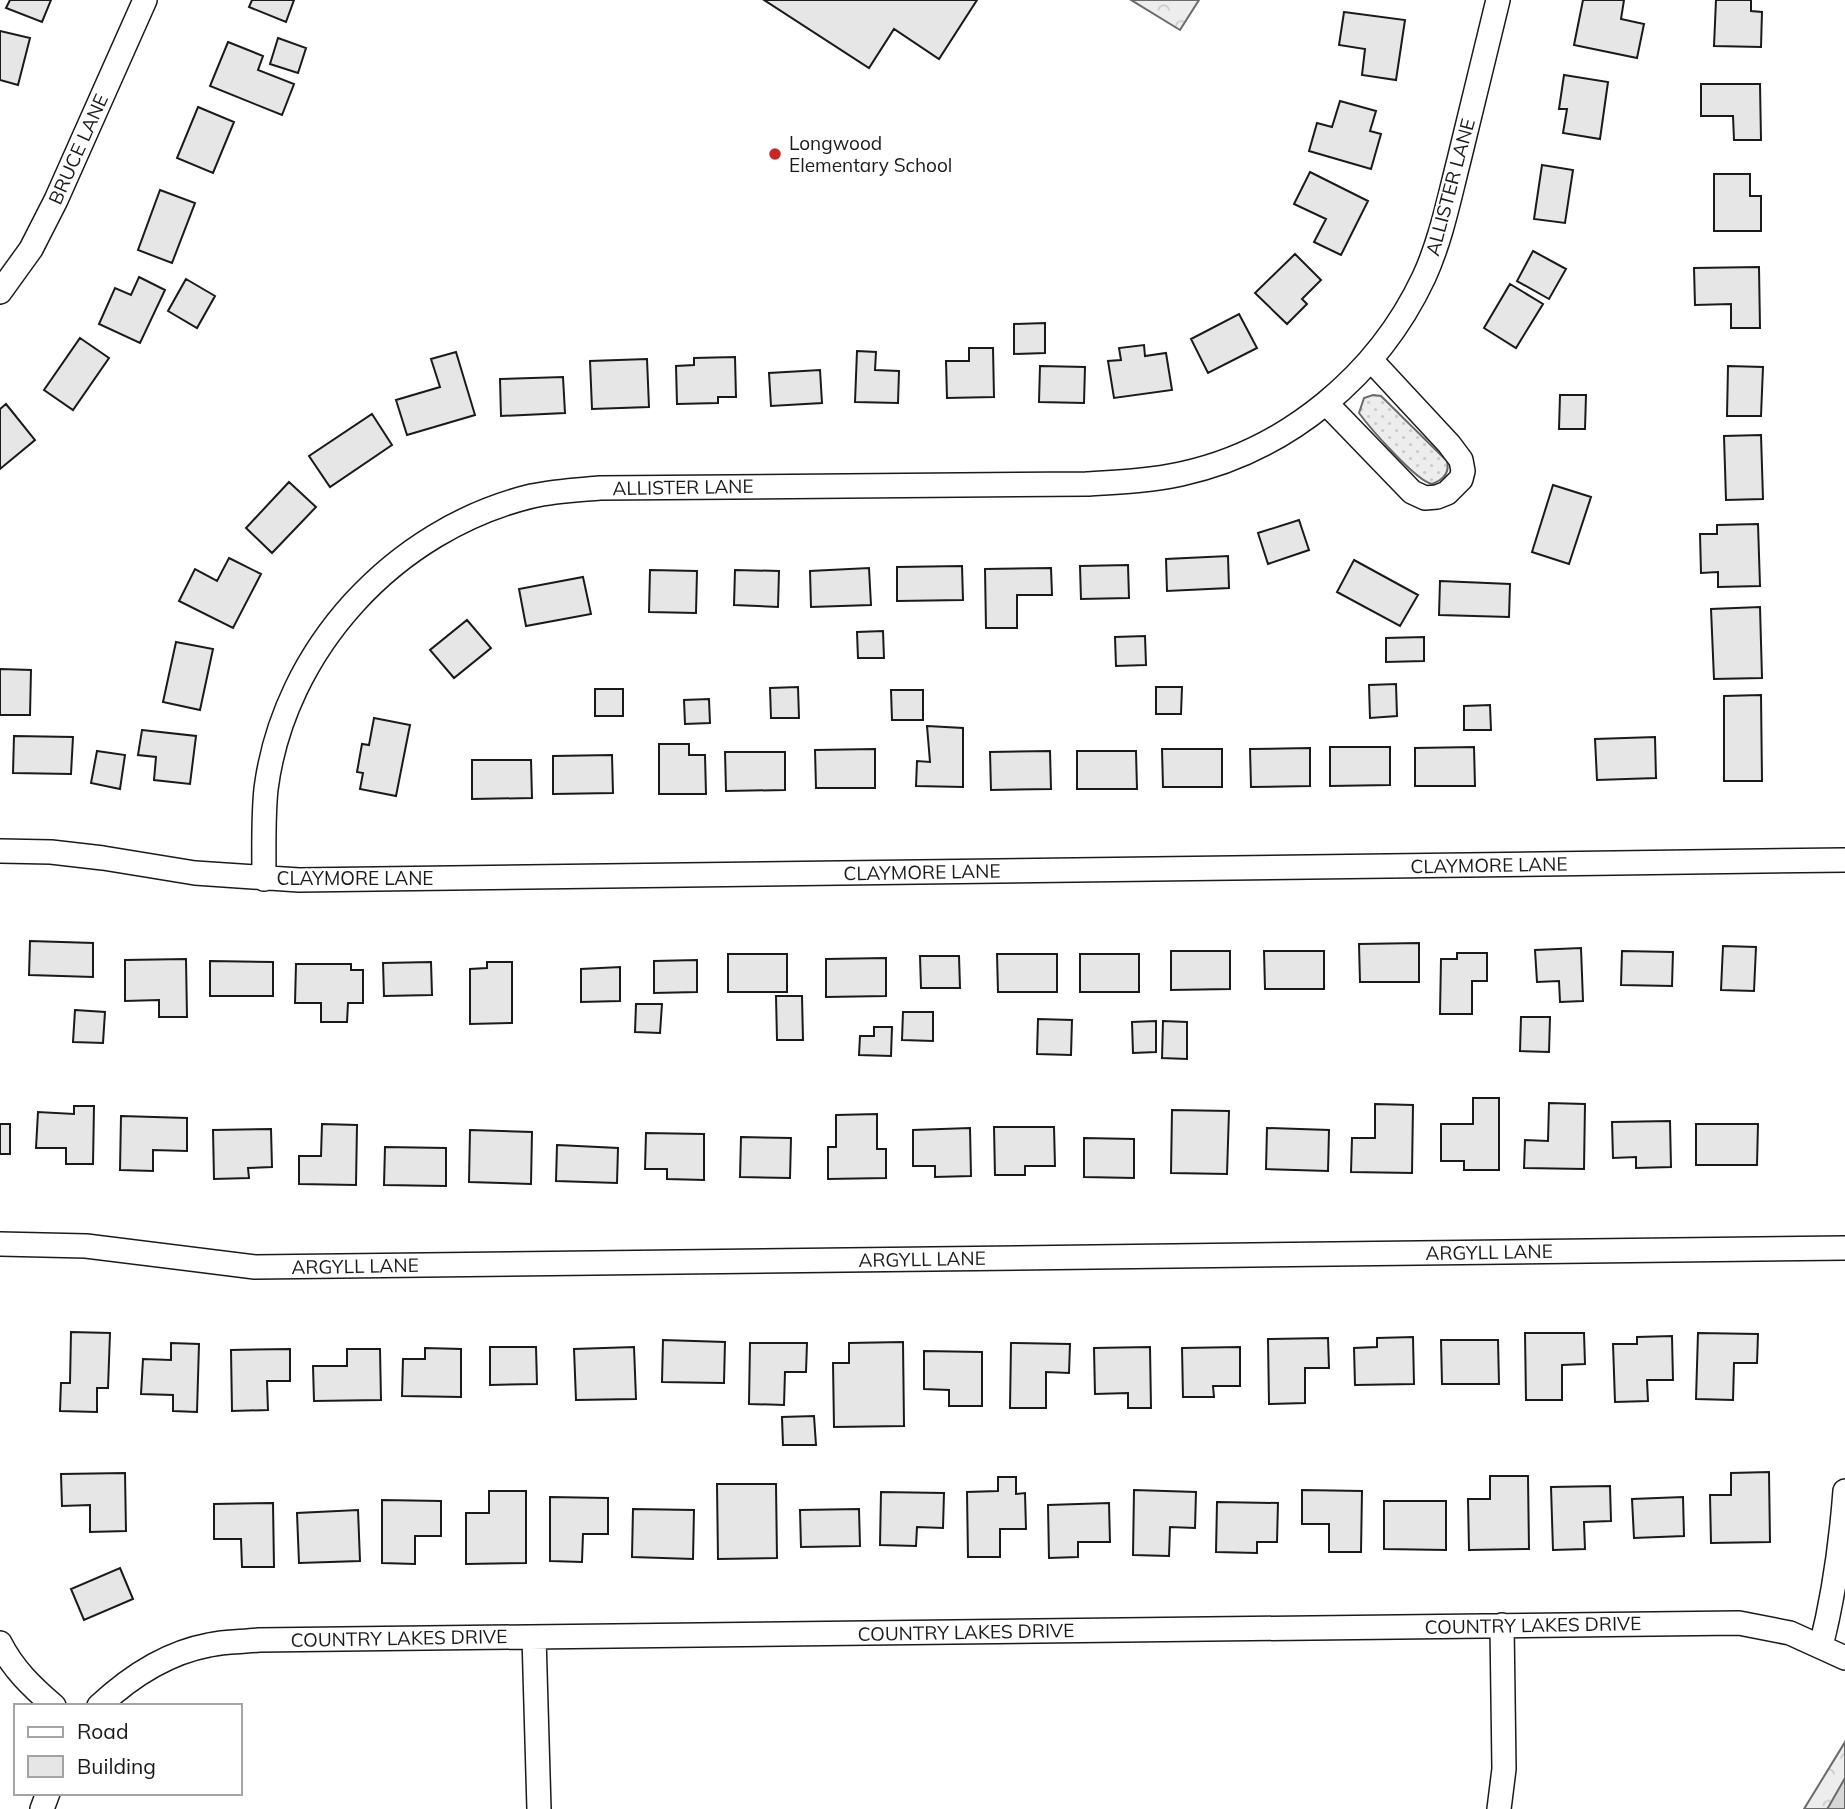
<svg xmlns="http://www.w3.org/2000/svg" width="1845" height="1809" font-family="Mulish,sans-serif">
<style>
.grass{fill:url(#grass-dots);stroke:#6a6a6a;stroke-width:2}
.park{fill:url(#park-crowns);stroke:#6a6a6a;stroke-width:2}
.water{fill:#d7d7d7;stroke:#6a6a6a;stroke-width:2}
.building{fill:#e6e6e6;stroke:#1a1a1a;stroke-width:2}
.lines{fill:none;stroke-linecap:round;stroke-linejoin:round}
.minor-casing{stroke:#1a1a1a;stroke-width:26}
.minor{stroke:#fff;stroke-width:23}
.poi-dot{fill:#c62828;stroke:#fff;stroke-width:2.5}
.labels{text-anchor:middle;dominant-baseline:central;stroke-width:5;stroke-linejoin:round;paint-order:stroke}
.poi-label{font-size:19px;fill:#1a1a1a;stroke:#fff;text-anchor:start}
.street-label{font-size:19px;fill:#1a1a1a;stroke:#fff}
</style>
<defs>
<pattern id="grass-dots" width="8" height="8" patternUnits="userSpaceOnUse" patternTransform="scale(1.75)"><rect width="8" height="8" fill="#ededed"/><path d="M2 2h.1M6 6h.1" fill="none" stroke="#cbcbcb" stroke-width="1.8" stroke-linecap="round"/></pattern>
<pattern id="park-crowns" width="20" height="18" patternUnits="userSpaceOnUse" patternTransform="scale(1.75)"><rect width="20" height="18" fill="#ededed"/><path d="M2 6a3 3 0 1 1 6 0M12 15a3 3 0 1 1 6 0" fill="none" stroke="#cbcbcb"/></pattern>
</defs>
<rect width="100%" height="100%" fill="#fff"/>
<!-- grass -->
<path class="grass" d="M1373,395L1381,396L1447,461C1450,473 1443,480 1432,484C1416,481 1370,428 1359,413L1364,398Z"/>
<!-- park -->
<path class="park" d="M1131,0H1199L1180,30Z
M1845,1742V1809H1804Z"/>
<!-- water -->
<path class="water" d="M1845,1778V1809H1827L1829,1806Z"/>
<!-- building -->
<path class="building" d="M10,0H51L42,22L6,8Z
M252,0H294L286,22L249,7Z
M764,0H977L939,59L894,29L869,68Z
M1583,0H1624L1621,19L1644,24L1637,58L1574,45Z
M1716,0H1751V11L1762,12L1761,47L1714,46Z
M1344,12L1405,20L1396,80L1362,75L1365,49L1339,45Z
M0,31L30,38L18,85L0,80Z
M278,38L306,48L298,73L270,64Z
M228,42L263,56L258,70L294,84L282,115L210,86Z
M1564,75L1608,82L1600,139L1563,133L1567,109H1559Z
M1701,84H1760L1761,140H1734L1733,116H1701Z
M1340,101L1376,111L1370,131L1381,134L1371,169L1309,151L1317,123L1332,127Z
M198,107L234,122L213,173L177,158Z
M1542,165L1573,170L1565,223L1534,219Z
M1310,172L1368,201L1341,255L1314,242L1326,219L1294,204Z
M1714,174H1750V196H1761V231H1714Z
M160,190L195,203L172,263L138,250Z
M1533,251L1566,269L1549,299L1517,281Z
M1295,254L1321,280L1302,299L1307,304L1287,324L1255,293Z
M1759,267L1760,328H1731V304L1695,305L1694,268Z
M139,277L165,290L140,343L99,324L115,288L131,295Z
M186,279L215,296L197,328L168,311Z
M1510,284L1543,304L1516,348L1484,328Z
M1239,314L1257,348L1208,373L1191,339Z
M1045,323V353L1014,354V324Z
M80,338L109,358L73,410L44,390Z
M1144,345L1145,356L1166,353L1172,390L1114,398L1108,361L1121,360L1119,348Z
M969,348H993L994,397L947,398L946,361H969Z
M857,351L876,352L875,370L899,371L898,403L855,402Z
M456,352L475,415L407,435L396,400L440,387L431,359Z
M735,357L736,397H718V403L677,404L676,366L694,365V358Z
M647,359L649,407L592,409L590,361Z
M1040,366L1085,367L1084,403L1039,402Z
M1728,366L1763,367L1761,416H1727Z
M820,370L822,403L771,406L769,373Z
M563,377L565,413L501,416L500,379Z
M1560,395H1586L1585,429H1559Z
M6,404L35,440L0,469V409Z
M372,414L392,445L330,487L309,456Z
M1761,435L1763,499L1726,500L1724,436Z
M289,482L316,507L272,553L246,528Z
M1553,485L1591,497L1569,564L1532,552Z
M1299,520L1309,550L1268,564L1258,533Z
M1758,524L1760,586L1718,587V572L1701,573L1700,534H1717V525Z
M1228,556L1229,588L1167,591L1166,559Z
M229,558L261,574L233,628L179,601L195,569L217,581Z
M1354,560L1418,595L1400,626L1337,592Z
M1128,565L1129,598L1081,599L1080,566Z
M962,566L963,600L897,601V567Z
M869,568L871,605L811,607L810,571Z
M1051,568L1052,595H1017V628H986L985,569Z
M650,570L697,571L696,613L649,612Z
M735,570L779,571L778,607L734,605Z
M583,577L591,614L526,626L519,589Z
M1440,581L1510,584L1509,617L1439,615Z
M1760,607L1762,678L1714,679L1711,609Z
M467,620L491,648L454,678L430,650Z
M883,631L884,658H858L857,632Z
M1145,636L1146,665L1116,666L1115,637Z
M1424,637V661L1386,662V638Z
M176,642L213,649L200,710L163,702Z
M0,669L31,670L30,715H0Z
M1396,684L1397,716L1370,718L1369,685Z
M798,687L799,718H771L770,688Z
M1156,687H1182L1181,714H1156Z
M595,689H623V716H595Z
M891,690H923V720H892Z
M1761,695L1762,781H1724V696Z
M709,699L710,723L685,724L684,700Z
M1490,705L1491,730H1464V706Z
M374,718L410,725L396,796L360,789L363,773L357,772L362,744L369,745Z
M927,726L963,728V787L916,786L917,761L930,762Z
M142,730L196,736L190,784L154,780L156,757L138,755Z
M14,736L73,737L71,774L13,773Z
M1655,737L1656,778L1597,780L1595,739Z
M659,744H689V755H705L706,794H659Z
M1330,747H1390V785L1330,786Z
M1474,747L1475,786H1415V748Z
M1310,748V786L1251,787L1250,749Z
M875,749V788H816L815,750Z
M1162,749H1222V787H1163Z
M97,751L125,755L120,789L91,783Z
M1050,751L1051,789L991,790L990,752Z
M1077,751H1136L1137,789H1077Z
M725,752H785V790L726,791Z
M612,755L613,793L553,794V756Z
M472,760H531L532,798L472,799Z
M30,941L93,943V977L29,975Z
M1419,943V982H1360L1359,944Z
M1723,946L1756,947L1754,991L1721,990Z
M1581,948L1583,1001L1560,1002L1559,981L1537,982L1535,950Z
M1171,951H1230V989L1171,990Z
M1264,951H1324V989H1265Z
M1622,951L1673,952L1672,986L1621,985Z
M1457,953H1487V981H1472V1014H1440L1441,959H1457Z
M728,954H787V992H728Z
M997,954H1057V992H998Z
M1080,954H1139V992H1080Z
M920,956H959L960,988H921Z
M886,958V996L826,997V959Z
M186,959L187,1017H159V1000L125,1001V960Z
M697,960V992L654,993V961Z
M210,961L273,962V996H210Z
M431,962L432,995L384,996L383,963Z
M487,962H512V1023L470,1024V969L487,968Z
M296,964H351V970H363V1003H348L347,1022H321V1003H295Z
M620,967V1001L581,1002V969Z
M776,996H802L803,1040H777Z
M636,1004H662L660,1033L635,1032Z
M75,1010L105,1012L103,1043L73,1042Z
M903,1012H933V1041L902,1040Z
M1521,1017H1550L1549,1052L1520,1051Z
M1038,1019L1072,1020L1071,1055L1037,1054Z
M1156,1021V1052L1133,1053L1132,1022Z
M1163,1021L1187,1022V1059L1162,1058Z
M874,1027H892L891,1056L859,1055L860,1036H874Z
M1473,1098H1499V1170H1464V1161H1441V1124H1473Z
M1549,1103L1585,1104L1584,1169L1524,1168L1525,1140L1548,1141Z
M1375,1104L1413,1105L1412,1173L1351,1172L1352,1138H1375Z
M74,1106H94L93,1164H66V1148H36L38,1112L74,1114Z
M1172,1110L1229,1111L1227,1174L1171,1173Z
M877,1114V1149H886V1178L828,1179V1147H836V1115Z
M121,1116L187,1118V1151L153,1150V1171L120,1170Z
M1670,1121L1671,1167L1636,1168V1157L1613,1158L1612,1122Z
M0,1124H10V1154H0Z
M322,1124L357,1125L356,1185L299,1184V1156H321Z
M1696,1124H1758L1757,1165H1696Z
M994,1127H1054L1055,1166H1025V1175H995Z
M970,1128L971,1176L935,1177V1166H913V1130Z
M1267,1128L1329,1130L1328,1171L1266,1169Z
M271,1129L272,1167L248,1168L249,1178L214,1179L213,1130Z
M470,1130L532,1132L531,1184L469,1182Z
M646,1133L704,1134V1180L667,1179V1169H645Z
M741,1137L791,1138L790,1178L740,1177Z
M1084,1138L1134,1139V1178L1084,1177Z
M557,1145L618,1148L617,1183L556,1181Z
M385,1147L446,1148V1186L384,1185Z
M71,1332L110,1333L108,1388H97V1412L60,1411L61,1383H70Z
M1525,1333H1584L1585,1364L1562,1365V1400H1526Z
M1698,1333L1758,1334L1757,1363H1734L1733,1400L1696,1399Z
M1672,1336L1673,1380H1647L1648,1401L1615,1402L1613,1344H1637V1337Z
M1413,1337L1414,1384L1355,1385L1354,1348L1377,1347V1338Z
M1328,1338L1329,1368H1305V1403L1269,1404L1268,1339Z
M663,1340L725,1342L724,1383L662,1382Z
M1441,1340H1498L1499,1384H1442Z
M903,1342L904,1426L834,1427L833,1363H849V1343Z
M171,1343L199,1344L197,1412L173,1411V1395L141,1394L143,1359L171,1360Z
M750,1343H807L806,1372H785L784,1405L749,1404Z
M1011,1343L1070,1344L1069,1373L1046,1372V1408H1010Z
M490,1347H536L537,1384L490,1385Z
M634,1347L636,1399L576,1400L574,1349Z
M1150,1347L1151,1408H1128V1393L1095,1394L1094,1348Z
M1240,1347V1386H1213L1214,1397H1183L1182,1348Z
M425,1348L461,1349V1397L402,1396L403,1359H425Z
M290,1349V1381H267L268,1410L232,1411L231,1350Z
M347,1349H380L381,1400L314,1401L313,1366H347Z
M924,1351L982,1352V1406H949V1390L924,1389Z
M814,1416L816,1445H783L782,1417Z
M1769,1472L1770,1542L1711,1543L1710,1495H1731V1473Z
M125,1473L126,1531L90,1532V1505L62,1506L61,1474Z
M1490,1476H1528L1529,1549L1469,1550L1468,1499H1490Z
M998,1477H1016V1494L1025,1493L1026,1529H1000V1557H968L967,1492L998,1491Z
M717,1484H776L777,1558L718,1559Z
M1610,1486L1611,1521L1584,1522L1585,1549L1553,1550L1551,1487Z
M1134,1490L1196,1492L1195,1528L1170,1527L1169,1556L1133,1555Z
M1302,1490L1362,1491L1361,1552H1329V1524H1302Z
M489,1491H526V1563L466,1564V1513H489Z
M881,1492L944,1493L943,1528L917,1527L916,1546L880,1545Z
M550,1497L608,1498V1534H583L582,1562L550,1561Z
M1683,1497L1684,1536L1634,1538L1632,1499Z
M382,1500L441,1501V1536H415V1564L382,1563Z
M1384,1501H1446V1550L1384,1549Z
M1217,1502L1278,1503L1277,1542H1257V1553L1216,1552Z
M273,1503L274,1567H242L241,1539H214V1504Z
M1109,1503L1110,1542H1078V1557L1049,1558L1048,1505Z
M633,1509L694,1510L693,1559L632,1557Z
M859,1509L860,1546L801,1547L800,1510Z
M358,1510L360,1561L299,1563L297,1513Z
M120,1568L133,1599L84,1620L71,1589Z"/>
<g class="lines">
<defs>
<path id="minor" d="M0,292L31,249L56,200L145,0
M1326,403L1412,492L1425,498L1437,497L1447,493L1461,479L1463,471L1461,460L1449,444L1371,360
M0,851L51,852L103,858L195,873L299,880L1845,860
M264,879C264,849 263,818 266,789C284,649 395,529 532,496C554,491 577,490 600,488L1086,484C1118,482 1149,481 1181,474C1287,451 1378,375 1424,277C1441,240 1449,199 1459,160C1472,107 1485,53 1498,0
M0,1244L86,1246L255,1267L1845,1248
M534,1637L539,1809
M0,1643C13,1669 32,1687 54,1706
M1821,1646C1834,1595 1841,1543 1845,1491
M99,1706C130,1677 166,1653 209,1645C225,1641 242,1642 259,1640L1739,1623L1790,1633L1845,1658
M42,1809L48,1793
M1499,1809L1504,1769L1502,1625"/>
</defs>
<!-- minor casing -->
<use href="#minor" class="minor-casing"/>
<!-- minor -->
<use href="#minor" class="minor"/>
</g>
<!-- markers -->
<circle class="poi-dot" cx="775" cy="154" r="7"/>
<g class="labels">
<!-- poi labels -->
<g class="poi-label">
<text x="789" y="143">Longwood<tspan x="789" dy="22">Elementary School</tspan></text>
</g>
<!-- street labels -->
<g class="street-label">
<text transform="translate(78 149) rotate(-66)">BRUCE LANE</text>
<text transform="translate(1450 187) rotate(-75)">ALLISTER LANE</text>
<text transform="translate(683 487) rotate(-1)">ALLISTER LANE</text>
<text transform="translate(1489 865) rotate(-1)">CLAYMORE LANE</text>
<text transform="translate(922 872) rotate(-1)">CLAYMORE LANE</text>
<text x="355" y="878">CLAYMORE LANE</text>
<text transform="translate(1489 1252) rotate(-1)">ARGYLL LANE</text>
<text transform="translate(922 1259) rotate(-1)">ARGYLL LANE</text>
<text transform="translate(355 1266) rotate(-1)">ARGYLL LANE</text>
<text transform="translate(1533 1625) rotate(-1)">COUNTRY LAKES DRIVE</text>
<text transform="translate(966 1632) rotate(-1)">COUNTRY LAKES DRIVE</text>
<text transform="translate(399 1638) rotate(-1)">COUNTRY LAKES DRIVE</text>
</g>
</g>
<!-- legend -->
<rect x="14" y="1704" width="228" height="91" fill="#ffffff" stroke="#a3a3a3" stroke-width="2"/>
<rect x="28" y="1727" width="35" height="10" fill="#ffffff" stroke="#a3a3a3" stroke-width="2"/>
<text x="77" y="1739" font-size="21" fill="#1a1a1a">Road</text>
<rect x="28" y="1756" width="35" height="21" fill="#e6e6e6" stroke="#a3a3a3" stroke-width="2"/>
<text x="77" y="1774" font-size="21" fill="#1a1a1a">Building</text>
</svg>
